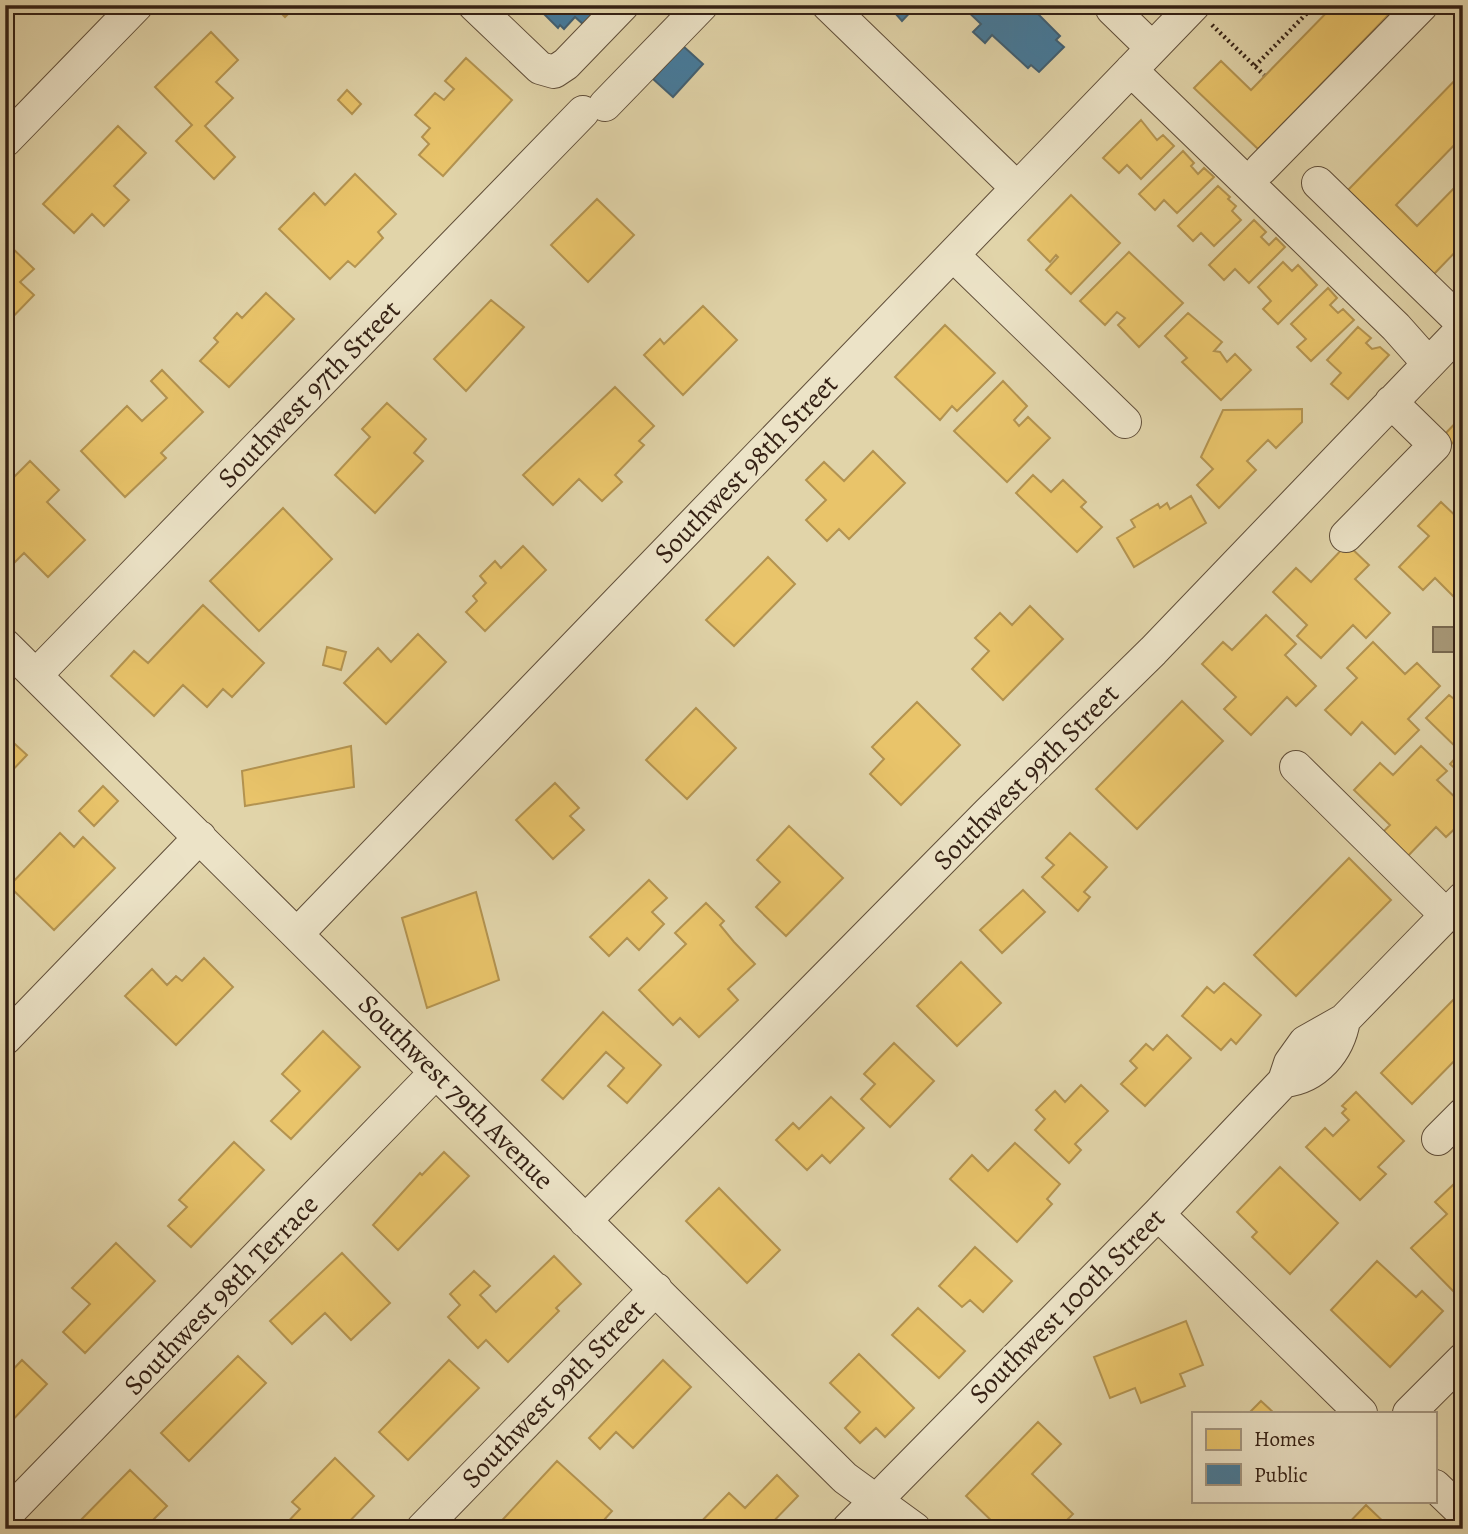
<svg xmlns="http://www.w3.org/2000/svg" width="1468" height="1534" font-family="Alegreya,serif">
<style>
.water{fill:#a79776;stroke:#79684f;stroke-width:2}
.homes{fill:#e9c46a;stroke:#b39350;stroke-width:2}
.public{fill:#457b9d;stroke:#406074;stroke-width:2}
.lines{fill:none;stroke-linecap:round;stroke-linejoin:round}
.minor-casing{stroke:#604e39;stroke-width:34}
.path{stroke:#352114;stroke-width:4.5;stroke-dasharray:2 3.5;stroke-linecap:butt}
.minor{stroke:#ece3c7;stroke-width:32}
.labels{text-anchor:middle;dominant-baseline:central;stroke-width:7;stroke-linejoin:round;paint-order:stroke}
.street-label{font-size:28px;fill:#352114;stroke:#ece3c7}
</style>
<rect width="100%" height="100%" fill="#e1d4a9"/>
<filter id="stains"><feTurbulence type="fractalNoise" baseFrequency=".00286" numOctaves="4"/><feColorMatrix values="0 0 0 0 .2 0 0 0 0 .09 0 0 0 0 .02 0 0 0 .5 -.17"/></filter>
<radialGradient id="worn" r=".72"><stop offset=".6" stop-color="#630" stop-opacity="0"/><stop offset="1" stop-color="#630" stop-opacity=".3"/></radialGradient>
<!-- water -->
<path class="water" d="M1433,627H1463V652H1433Z"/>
<!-- homes -->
<path class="homes" d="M273,5H297L285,17Z
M1334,5H1398L1258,149L1194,88L1221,61L1251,90Z
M211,32L238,60L216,82L233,98L205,126L235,157L214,179L176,141L192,125L155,87Z
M466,58L512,100L443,176L419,155L429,144L422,137L430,128L415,115L435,93L444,100L454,89L445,81Z
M1463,72V136L1396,205L1417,226L1463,179V244L1434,274L1348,190Z
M347,90L361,104L352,114L338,100Z
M1141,120L1157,140L1163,135L1174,146L1141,179L1127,165L1119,173L1103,158Z
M118,126L146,153L114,186L129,200L104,226L92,214L74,233L43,204Z
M1183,151L1194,163L1191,166L1198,174L1204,168L1214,177L1177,213L1164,200L1155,210L1139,194Z
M355,174L396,214L378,232L383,238L355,267L348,261L330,279L279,229L314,193L325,205Z
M1218,186L1230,197L1228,199L1236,206L1232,211L1241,220L1214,246L1201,233L1193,241L1178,226Z
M1071,195L1120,243L1071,294L1046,270L1058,257L1056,255L1050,262L1028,240Z
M597,199L634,235L588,282L551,245Z
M1254,220L1266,232L1261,237L1269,245L1276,238L1285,247L1249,283L1235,269L1224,280L1209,265Z
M7,243L34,269L20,282L34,295L5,325Z
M1129,252L1183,303L1139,347L1118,325L1125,318L1117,312L1105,325L1080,301Z
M1283,262L1292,271L1298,265L1317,285L1278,324L1263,309L1271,301L1258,287Z
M1328,288L1337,298L1330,305L1338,313L1343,309L1354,320L1311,361L1297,347L1306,339L1291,324Z
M266,293L294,319L229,387L200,361L218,342L214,338L237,313L242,318Z
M491,300L524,327L466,391L434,359Z
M703,306L737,340L683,395L644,355L660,339L664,344Z
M1188,313L1222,342L1214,351L1220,352L1227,362L1235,354L1251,370L1221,400L1182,362L1187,358L1165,336Z
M945,325L995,373L957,411L952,406L940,420L895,377Z
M1358,327L1371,338L1366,343L1372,349L1380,347L1389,355L1348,399L1331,384L1341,373L1327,360Z
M162,370L203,412L161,453L166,458L125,497L81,451L127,406L142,421L167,398L151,381Z
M1003,381L1027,406L1014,420L1019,426L1028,417L1050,438L1007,482L954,431Z
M615,387L654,426L639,441L644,445L615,475L622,482L602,501L579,479L553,505L523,475Z
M387,403L426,439L414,453L423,461L375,513L335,475L370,437L362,429Z
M1302,409V422L1276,448L1268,440L1247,461L1256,470L1219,508L1197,485L1213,469L1201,457L1223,410Z
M1463,415V453L1444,435Z
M873,451L905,483L849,539L839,529L827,541L806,520L826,500L806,480L824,462L844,481Z
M30,461L59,490L47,502L85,540L48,577L24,553L7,570L5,568V486Z
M1033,475L1051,492L1063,480L1086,502L1081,507L1102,527L1077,552L1016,493Z
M1191,496L1206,523L1134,567L1117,538L1135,527L1131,520L1158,504L1160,508L1167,503L1170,509Z
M1441,502L1463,523V592L1456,599L1435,578L1423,590L1399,567L1429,536L1418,526Z
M283,508L332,559L259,631L210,581Z
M1347,544L1369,565L1355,579L1390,613L1366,638L1353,625L1321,658L1297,636L1307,625L1273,592L1296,568L1311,582Z
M523,546L546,570L485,631L466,612L477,601L473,596L486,583L480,576L495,561L501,568Z
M768,557L795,584L734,646L706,620Z
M203,605L264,663L232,697L223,689L207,707L183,685L154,716L111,676L134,651L148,663Z
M1030,606L1063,639L1003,700L972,669L989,651L975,638L1000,613L1012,625Z
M1266,615L1296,644L1285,655L1316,686L1296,706L1287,697L1251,735L1224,709L1236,697L1202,664L1223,642L1232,650Z
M418,634L446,662L386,724L344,683L378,648L391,662Z
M1373,642L1405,674L1417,663L1440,686L1408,719L1419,730L1395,754L1362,722L1351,735L1325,710L1357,678L1347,668Z
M327,647L346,652L341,670L323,665Z
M1449,695L1463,706V776L1450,764L1461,752L1426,718Z
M1182,701L1223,741L1137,829L1096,789Z
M917,702L960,745L901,805L870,774L884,759L872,747Z
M696,708L736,748L687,799L646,760Z
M5,735L27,755L5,778Z
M351,746L354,787L245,806L242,771Z
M1421,746L1447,771L1437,780L1463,805V821L1446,837L1436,827L1404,860L1379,836L1390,825L1354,790L1380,763L1393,775Z
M555,783L579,808L570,816L584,830L553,859L516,820Z
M103,786L118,801L94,826L79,811Z
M789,826L843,878L786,936L756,907L780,882L757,860Z
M60,833L74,847L83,837L115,868L54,930L9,886Z
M1070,833L1107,867L1084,892L1090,897L1078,911L1042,877L1054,865L1046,858Z
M1349,858L1391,900L1296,996L1254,955Z
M649,880L667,898L652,912L664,924L639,950L627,938L609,956L590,937Z
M1023,890L1045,912L1002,953L980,930Z
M476,892L499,980L427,1008L402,918Z
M706,903L724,921L720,925L734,942L755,964L728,989L738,1000L699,1037L680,1018L673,1025L639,990L686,944L675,933Z
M204,958L233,987L176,1045L125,996L152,969L167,985L176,976L182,981Z
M961,962L1001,1003L957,1046L917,1006Z
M1224,983L1261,1015L1236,1044L1231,1039L1221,1050L1182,1016L1207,987L1214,993Z
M1463,990V1052L1412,1104L1381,1073Z
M603,1012L661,1065L627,1103L608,1086L624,1068L606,1052L563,1099L542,1080Z
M323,1031L360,1067L291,1139L271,1121L300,1091L282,1074Z
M1167,1035L1191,1058L1145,1106L1121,1084L1137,1068L1130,1061L1146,1044L1153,1050Z
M894,1043L934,1081L890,1127L861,1099L875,1084L864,1074Z
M1081,1085L1108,1111L1075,1144L1081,1150L1069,1163L1035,1130L1045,1119L1036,1110L1055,1091L1065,1102Z
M1356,1092L1404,1141L1378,1167L1386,1174L1360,1200L1306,1147L1325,1128L1333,1136L1349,1120L1342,1113L1346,1109L1342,1106Z
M831,1097L864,1128L830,1163L822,1155L807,1170L776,1140L793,1123L799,1129Z
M234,1142L264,1170L191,1247L168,1226L187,1207L179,1200Z
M1015,1143L1060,1184L1047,1199L1052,1204L1017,1242L950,1179L972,1155L988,1171Z
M444,1152L469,1176L398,1250L373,1225L420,1173L422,1175Z
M1280,1167L1338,1223L1290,1274L1252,1237L1257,1232L1237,1212Z
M1454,1184L1463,1193V1293L1459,1297L1411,1248L1447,1214L1435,1202Z
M719,1188L780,1250L747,1283L686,1221Z
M116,1243L155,1281L85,1353L63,1332L90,1304L72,1288Z
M975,1247L1012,1281L983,1312L970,1300L962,1307L939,1286Z
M342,1253L390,1303L351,1340L325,1313L292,1344L270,1321Z
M554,1256L581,1284L556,1308L559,1311L508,1362L486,1340L478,1348L448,1317L460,1305L450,1294L474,1271L490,1286L480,1295L496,1312Z
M1377,1261L1416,1297L1422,1291L1443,1311L1390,1367L1331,1310Z
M918,1308L965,1351L939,1378L892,1335Z
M1186,1321L1203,1365L1180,1374L1185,1386L1141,1403L1135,1388L1110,1398L1094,1357Z
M859,1354L914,1408L885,1437L876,1428L860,1443L845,1428L860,1412L830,1383Z
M238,1356L266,1383L189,1461L161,1433Z
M22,1360L47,1384L5,1428V1378Z
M449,1360L479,1388L408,1460L379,1432Z
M663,1360L691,1387L633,1448L616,1432L600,1449L589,1438Z
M1261,1401L1274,1413H1249Z
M1038,1422L1061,1444L1032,1474L1073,1514L1058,1529H1000L966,1496Z
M335,1458L374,1496L342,1529H281L300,1509L292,1502Z
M557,1461L612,1511L596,1529H545L540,1525L536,1529H494Z
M130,1470L167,1506L144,1529H72Z
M777,1475L798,1496L766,1529H694L729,1493L745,1508Z
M1366,1505L1391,1529H1343Z"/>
<!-- public -->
<path class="public" d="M535,5L602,6L584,25L575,17L564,29L560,25L558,28Z
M888,5H917L902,21Z
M961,5H1046L1038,14L1060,36L1056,40L1064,47L1039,72L1031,65L1028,68L992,35L985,43L973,32L981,24Z
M683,46L703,64L673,97L653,79Z"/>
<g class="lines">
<defs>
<path id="minor" d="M474,5L540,68L554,72L566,64L623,5
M828,5L1017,188
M1115,5L1112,9L1152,48
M1131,70L1396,327L1428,363
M605,105L702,5
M5,141L137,5
M1261,169L1422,5
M1318,183L1463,324
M953,255L1125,422
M1346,536L1435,445L1391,402
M5,645L845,1478L915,1529
M36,675L583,112
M1296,767L1446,915
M298,933L1194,5
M5,1039L200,837
M1284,1081C1316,1078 1339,1051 1344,1020
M1438,1139L1463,1114
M1158,1214L1361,1413
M585,1221L988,813L1153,651L1463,328
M1409,1413L1463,1359
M1435,1486L1463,1513
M5,1516L435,1073
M422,1529L656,1289
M848,1529L1158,1214L1284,1081L1290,1063L1305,1042L1344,1020L1463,898"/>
</defs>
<!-- minor casing -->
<use href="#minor" class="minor-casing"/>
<!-- path -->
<path class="path" d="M1212,25L1264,75
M1255,66L1315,5"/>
<!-- minor -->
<use href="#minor" class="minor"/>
</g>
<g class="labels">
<!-- street labels -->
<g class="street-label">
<text transform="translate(309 394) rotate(-46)">Southwest 97th Street</text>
<text transform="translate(746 469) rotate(-46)">Southwest 98th Street</text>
<text transform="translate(1026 777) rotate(-45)">Southwest 99th Street</text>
<text transform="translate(456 1092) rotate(45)">Southwest 79th Avenue</text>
<text transform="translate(221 1295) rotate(-46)">Southwest 98th Terrace</text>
<text transform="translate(1067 1306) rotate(-45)">Southwest 100th Street</text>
<text transform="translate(553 1394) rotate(-46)">Southwest 99th Street</text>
</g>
</g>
<!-- margin -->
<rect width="1468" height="1534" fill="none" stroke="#e1d4a9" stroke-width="28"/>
<rect x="7" y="7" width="1454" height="1520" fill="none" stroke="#352114" stroke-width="3.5"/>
<rect x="14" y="14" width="1440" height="1506" fill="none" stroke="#352114" stroke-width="2"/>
<!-- legend -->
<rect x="1192" y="1412" width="245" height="91" fill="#ece3c7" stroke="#a3957f" stroke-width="2"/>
<rect x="1206" y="1429" width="35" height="21" fill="#e9c46a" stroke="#a3957f" stroke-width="2"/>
<text x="1254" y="1446" font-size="21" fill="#352114">Homes</text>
<rect x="1206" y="1464" width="35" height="21" fill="#457b9d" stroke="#a3957f" stroke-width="2"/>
<text x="1254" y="1482" font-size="21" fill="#352114">Public</text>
<rect width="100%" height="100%" filter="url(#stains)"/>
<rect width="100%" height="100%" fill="url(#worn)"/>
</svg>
